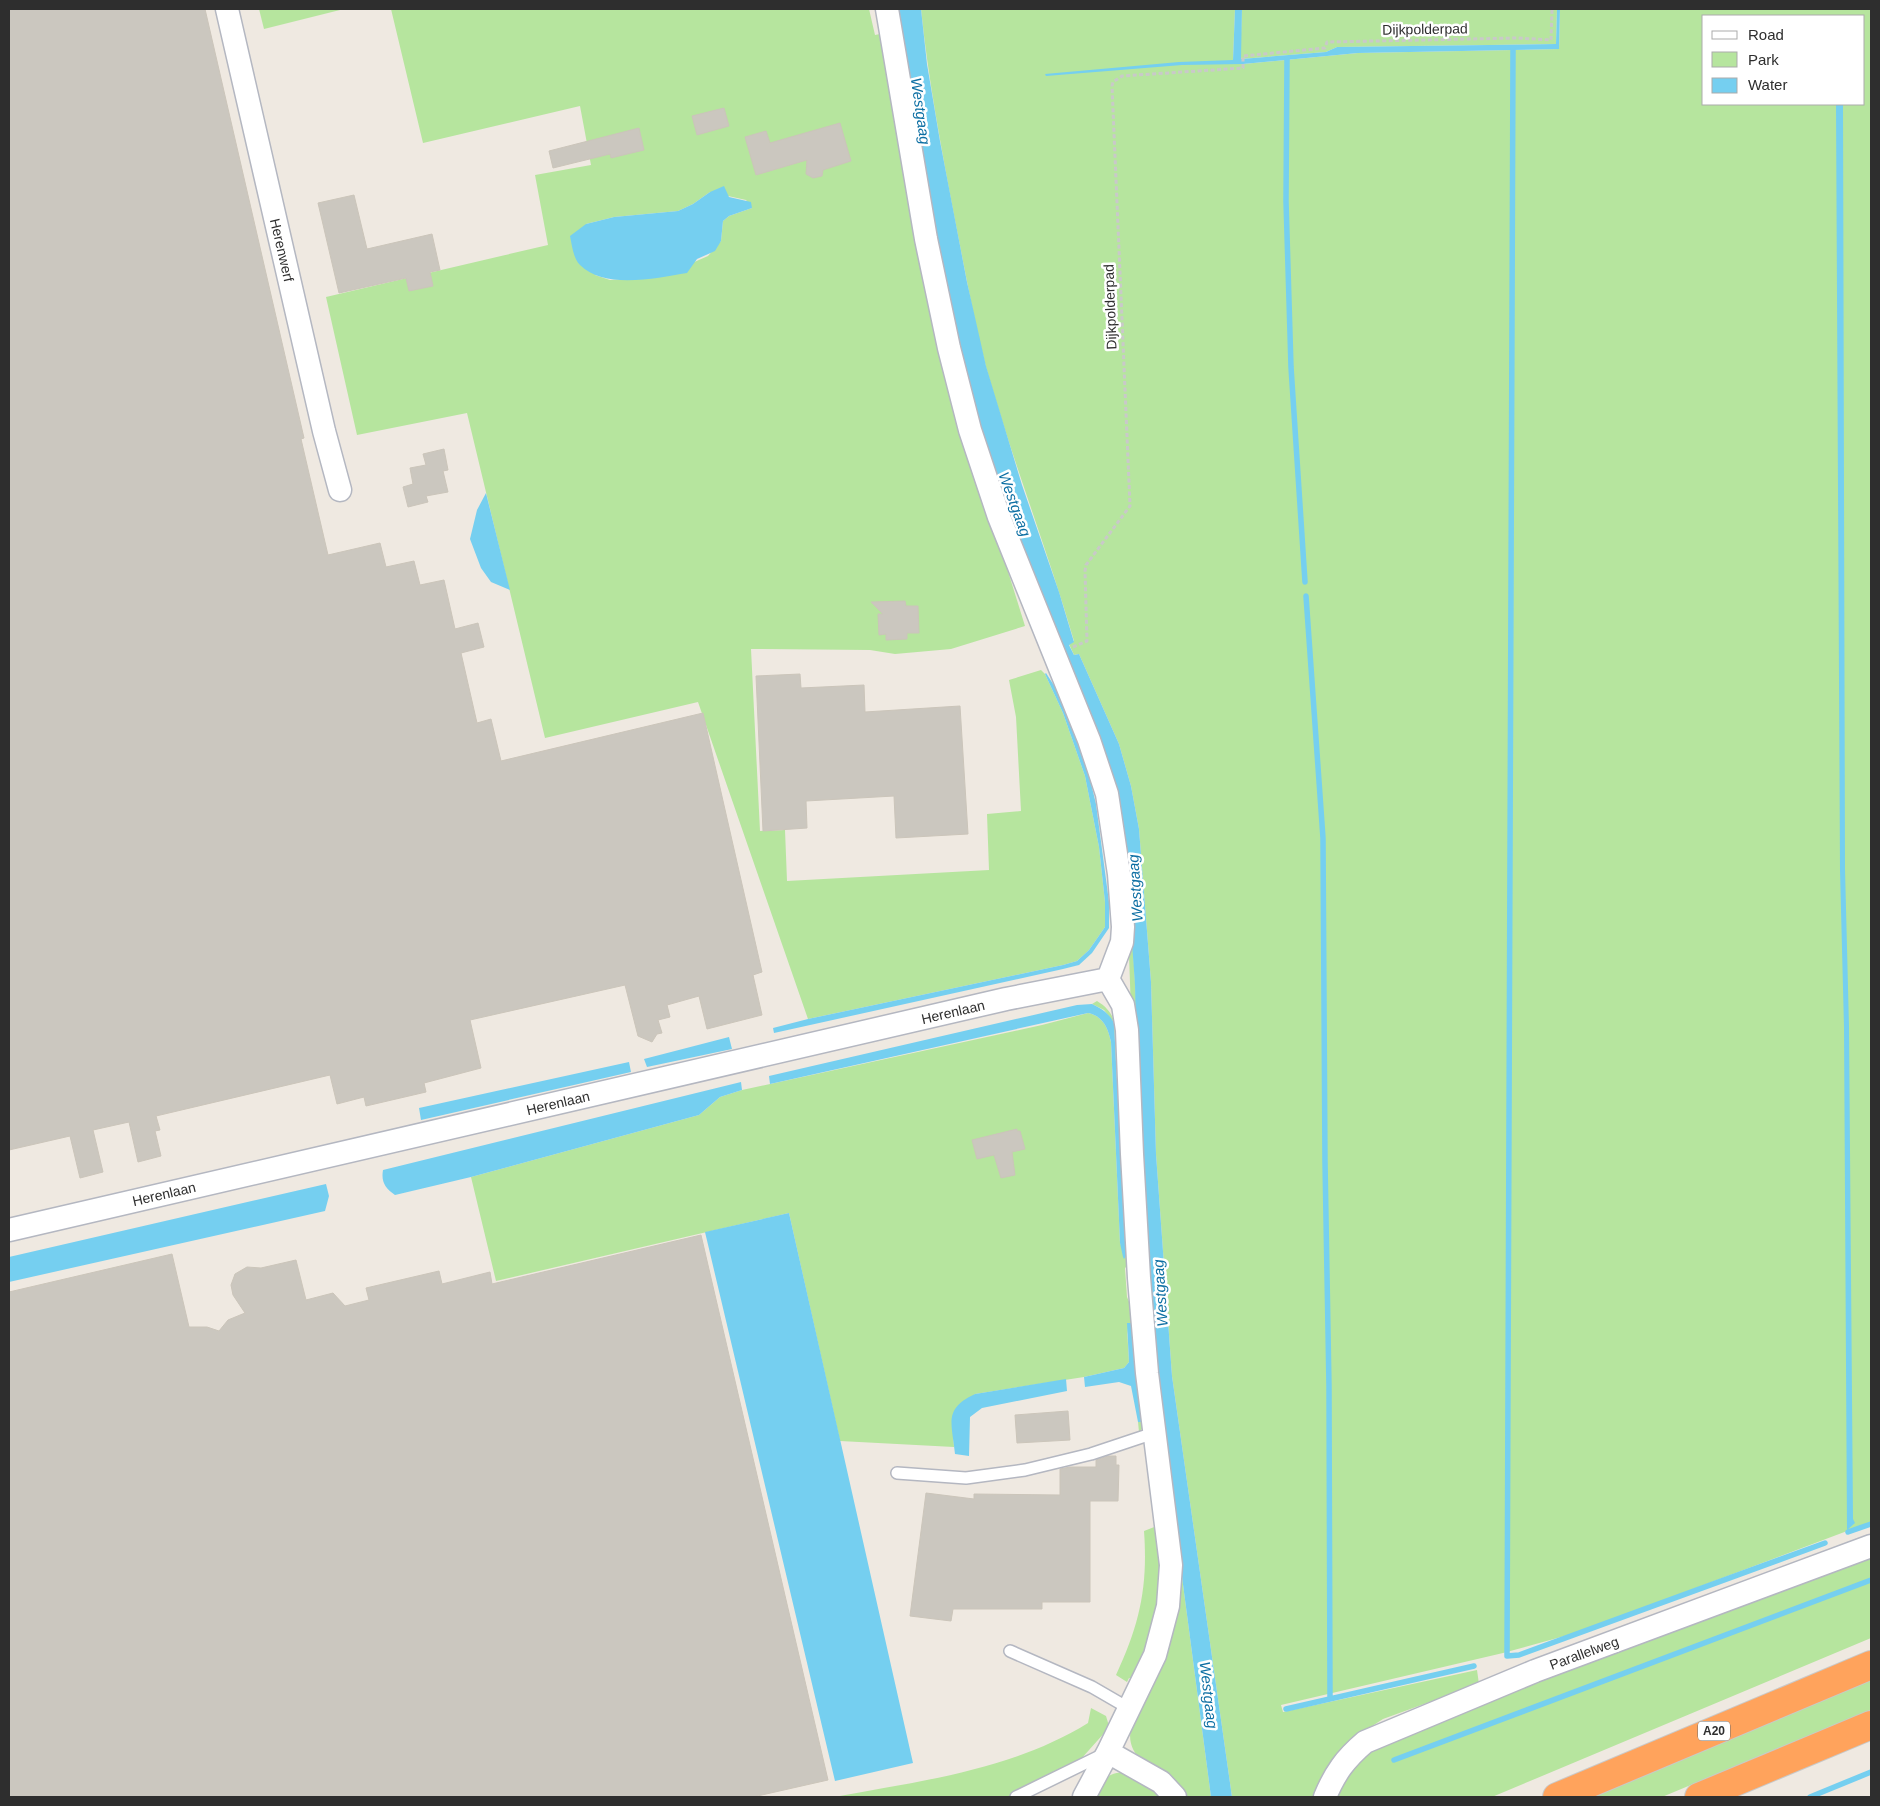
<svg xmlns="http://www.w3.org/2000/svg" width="1880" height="1806" font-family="Helvetica,sans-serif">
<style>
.green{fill:#b6e59e;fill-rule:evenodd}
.water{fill:#75cff0}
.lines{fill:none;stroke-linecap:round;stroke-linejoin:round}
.stream{stroke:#75cff0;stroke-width:5.5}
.building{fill:#cbc7bf;stroke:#cbc5ba}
.service-casing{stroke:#b4b7c1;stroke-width:14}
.minor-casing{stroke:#b4b7c1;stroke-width:25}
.motorway-casing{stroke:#c9c9c9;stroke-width:30}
.path{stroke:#c9c9c9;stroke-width:3;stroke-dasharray:4 2.5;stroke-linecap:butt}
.service{stroke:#fff;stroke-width:11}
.minor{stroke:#fff;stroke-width:22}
.motorway{stroke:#ffa35c;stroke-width:28}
.labels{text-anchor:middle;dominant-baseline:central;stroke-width:5;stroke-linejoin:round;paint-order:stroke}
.shield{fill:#fff;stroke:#6d6d6d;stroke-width:1}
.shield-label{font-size:12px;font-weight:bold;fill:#2e2e2e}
.street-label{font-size:14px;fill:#2e2e2e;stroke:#fff}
.water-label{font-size:15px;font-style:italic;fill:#0d6fa3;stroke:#fff}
</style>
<rect width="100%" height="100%" fill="#efe9e1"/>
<!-- green -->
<path class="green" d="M259,9H344L264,29Z
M391,9H869L875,35L885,33L959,414L1025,626L951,649L895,654L870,650L751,649L760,831L785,830L787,881L989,870L987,814L1021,811L1016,717L1009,680L1041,670L1045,674L1063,713L1085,776L1099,847L1105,902V927L1089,950L1077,961L1063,965L808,1019L698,702L545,738L467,413L357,435L326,297L548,245L535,175L591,165L580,106L423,143ZM710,192L746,200L752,208L729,216L723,221L721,241L708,256L660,277L610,280L595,275L586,224L614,217L678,211L693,204Z
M921,9H1235L1233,60L1243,64L1358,53L1559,49L1560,9H1871V1522L1579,1632L1503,1653L1281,1705L1283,1712L1477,1670L1479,1684L1383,1719L1363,1732L1316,1797H1232L1172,1376L1156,1154L1151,982L1139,829L1131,786L1119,744L1079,654L1074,655L1069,644L1074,641C1047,549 1012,459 986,367C973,317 964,265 954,215C941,146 928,78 921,9ZM1704,16H1864V104H1704Z
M1242,9H1557L1556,44L1337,47L1326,52L1240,59Z
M1128,927L1132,933L1162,1425L1211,1797H1186C1169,1773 1123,1764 1131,1728L1174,1626L1132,1039Z
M1097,1001C1112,1010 1115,1020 1118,1037L1130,1263L1125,1268L1127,1297L1138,1322L1148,1422L1139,1432L1138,1422H1142L1127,1328L1129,1362L1124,1368L1084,1377L975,1394L952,1420L954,1447L840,1441L789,1213L496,1281L471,1177L699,1115L720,1097L742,1090L1042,1025L1088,1013C1103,1016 1108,1028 1111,1042L1120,1243L1126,1256L1114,1023L1104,1010L1092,1004Z
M1162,1524L1161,1591L1145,1651L1133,1679L1129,1678L1127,1682L1116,1675C1140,1624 1148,1586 1144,1531Z
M1871,1554V1638L1492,1797H1334L1354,1762L1383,1738Z
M1871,1677V1710L1662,1797H1579Z
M1091,1708L1106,1716L1109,1726L1106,1731L1081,1759L1022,1787L1023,1797H834C920,1781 1012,1770 1088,1723Z
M1124,1772L1144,1778L1163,1797H1096C1105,1780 1103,1774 1124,1772Z"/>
<!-- water -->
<path class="water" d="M893,9H921L927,64L940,141L967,282L986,366L1022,485L1059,592L1074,642L1069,645L1074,655L1079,654L1119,744L1131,786L1139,829L1151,982L1156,1154L1172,1376L1232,1797H1211L1162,1425L1152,1332L1137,1072L1135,985L1128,886L1019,538L992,465L968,381L944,293Z
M1235,9H1242L1241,59L1326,52L1337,47L1556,44L1557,9H1560L1559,49L1358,53L1243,64L1182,65L1046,76L1045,74L1179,62L1233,60Z
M1836,104H1843L1845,869L1849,1026L1853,1519L1855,1523L1847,1530L1844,1027L1840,870Z
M724,186L729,197L751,202L752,208L729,216L723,221L721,241L715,251L697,259L687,273C656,278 605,290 580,265C573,258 572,245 570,236L586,224L614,217L678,211L693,204L710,192Z
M486,493L510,590L491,582L481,568L470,539L477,510Z
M1046,673L1057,690L1066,712L1089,775L1096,804L1109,902V928L1092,953L1079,965L1063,969L774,1033L773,1028L808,1019L1063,965L1077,961L1089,950L1105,927V902L1099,847L1085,776L1063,713L1045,674Z
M1092,1004C1102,1009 1109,1013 1114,1023L1126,1256L1124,1259L1123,1257L1120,1243L1111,1042C1108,1028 1103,1016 1088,1013L770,1084L769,1076L1077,1005Z
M729,1037L732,1049L647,1067L644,1059Z
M629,1062L631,1072L421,1120L419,1108Z
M741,1082L742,1090L720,1097L699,1115L471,1177L395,1195C385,1188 381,1182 383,1170Z
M326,1184L329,1196L325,1211L9,1282V1257Z
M789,1213L913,1763L835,1781L705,1232Z
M1127,1323H1131L1143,1422H1138L1131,1386L1119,1382L1085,1387L1084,1377L1124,1368L1129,1362Z
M1066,1379L1067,1391L982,1408L970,1417L969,1456L955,1454C952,1423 943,1409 975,1394Z"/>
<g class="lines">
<!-- stream -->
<path class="stream" d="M1513,50L1507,1656L1519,1655L1825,1543
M1287,59L1286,201L1291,367L1305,582
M1306,596L1323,838L1325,1162L1329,1386L1330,1699
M1848,1532L1871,1524
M1286,1709L1474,1666
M1394,1760L1871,1580
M1810,1797L1871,1772"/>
</g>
<!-- building -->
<path class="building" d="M9,9H205L304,438L301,439L328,555L380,543L386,567L414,561L420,585L444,580L455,629L478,623L484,647L461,653L477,723L491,719L501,761L703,713L762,972L753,975L762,1015L707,1029L699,996L667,1005L670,1017L658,1020L662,1033L657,1034L652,1042L638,1036L625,985L470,1020L481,1068L424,1083L426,1092L366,1106L364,1097L337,1104L330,1075L156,1116L160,1130L155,1131L161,1156L138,1162L129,1122L93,1130L103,1172L80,1178L70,1136L9,1150Z
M724,108L729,126L697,135L692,116Z
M840,123L851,161L823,170L822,176L813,178L806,174L807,160L756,175L745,137L766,131L770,143Z
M639,128L644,150L611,158L610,154L553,168L549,151Z
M354,195L367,249L432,234L440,270L430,272L433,286L409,291L406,278L339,293L318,203Z
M444,449L448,470L443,471L448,492L426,496L428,502L408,507L403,487L413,484L410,468L426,465L423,454Z
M905,601L906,606H918L919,633H907V639L886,640V634L879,635L878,614H883L871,602Z
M800,674L801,688L864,685L865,712L960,706L968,834L896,838L894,796L806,801L807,828L763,831L756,676Z
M1017,1129V1131H1020L1025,1149L1012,1152L1015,1175L1001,1178L994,1155L977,1159L972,1140Z
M701,1235L828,1780L753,1797H9V1292L172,1254L189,1327H207L219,1331L228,1320L245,1313L233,1295L231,1285L235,1274L247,1267L261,1268L296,1260L306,1300L333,1293L345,1306L369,1300L366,1288L439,1271L442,1284L490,1272L492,1284Z
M1068,1411L1070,1440L1017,1443L1015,1415Z
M1108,1456H1116V1465H1119L1118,1501H1090V1602H1042V1609H953L951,1621L910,1616L926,1493L974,1499V1494L1060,1495V1469L1070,1467H1096V1460Z"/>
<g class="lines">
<defs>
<path id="service" d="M897,1473L966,1478L1025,1470L1091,1454L1154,1433
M1010,1651L1092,1687L1130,1709
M1016,1797L1104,1754"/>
<path id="minor" d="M227,9L324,431L340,490
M887,9L926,239L949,348L970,430L999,517L1089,740L1107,794L1119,874L1123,927L1122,942L1108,979
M9,1230L1006,999L1108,979
M1108,1752L1161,1782L1175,1797
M1084,1797L1108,1752L1155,1655L1168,1606L1171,1565L1147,1373L1139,1278L1132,1154L1127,1030L1123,1005L1108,979
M1325,1797C1335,1773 1345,1759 1365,1742L1535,1671L1871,1546"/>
<path id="motorway" d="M1557,1797L1871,1665
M1699,1797L1871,1725"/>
</defs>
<!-- service casing -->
<use href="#service" class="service-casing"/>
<!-- minor casing -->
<use href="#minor" class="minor-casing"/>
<!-- motorway casing -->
<use href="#motorway" class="motorway-casing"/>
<!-- path -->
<path class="path" d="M1073,647L1087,641L1085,571L1086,565L1130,506L1112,86L1113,82L1122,76L1243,68V56L1325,48L1327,42L1517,38L1551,40L1552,9"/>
<!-- service -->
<use href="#service" class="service"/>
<!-- minor -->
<use href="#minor" class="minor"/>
<!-- motorway -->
<use href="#motorway" class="motorway"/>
</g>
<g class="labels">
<!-- shield labels -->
<rect class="shield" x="1698" y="1721.5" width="32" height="19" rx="4"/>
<g class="shield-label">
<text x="1714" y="1731">A20</text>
</g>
<!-- street labels -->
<g class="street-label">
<text transform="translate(1425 29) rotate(-1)">Dijkpolderpad</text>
<text transform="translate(282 250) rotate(77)">Herenwerf</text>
<text transform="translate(1110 307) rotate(-92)">Dijkpolderpad</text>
<text transform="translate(953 1012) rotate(-13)">Herenlaan</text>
<text transform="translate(558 1103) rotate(-13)">Herenlaan</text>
<text transform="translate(164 1194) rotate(-13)">Herenlaan</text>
<text transform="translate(1584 1653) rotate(-20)">Parallelweg</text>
</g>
<!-- water labels -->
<g class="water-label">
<text transform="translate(921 111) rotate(82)">Westgaag</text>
<text transform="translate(1015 504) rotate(70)">Westgaag</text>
<text transform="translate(1135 888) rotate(-94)">Westgaag</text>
<text transform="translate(1160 1293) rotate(-94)">Westgaag</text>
<text transform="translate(1209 1695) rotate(83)">Westgaag</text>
</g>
</g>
<!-- border -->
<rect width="1880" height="1806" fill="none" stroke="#2e2e2e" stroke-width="20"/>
<!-- legend -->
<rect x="1702" y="15" width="162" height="90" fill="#ffffff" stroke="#ababab"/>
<rect x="1712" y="31" width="25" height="8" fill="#ffffff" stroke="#ababab"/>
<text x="1748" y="40" font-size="15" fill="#2e2e2e">Road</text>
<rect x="1712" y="52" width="25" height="15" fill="#b6e59e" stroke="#ababab"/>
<text x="1748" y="65" font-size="15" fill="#2e2e2e">Park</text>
<rect x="1712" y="78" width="25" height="15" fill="#75cff0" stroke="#ababab"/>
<text x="1748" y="90" font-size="15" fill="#2e2e2e">Water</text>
</svg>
